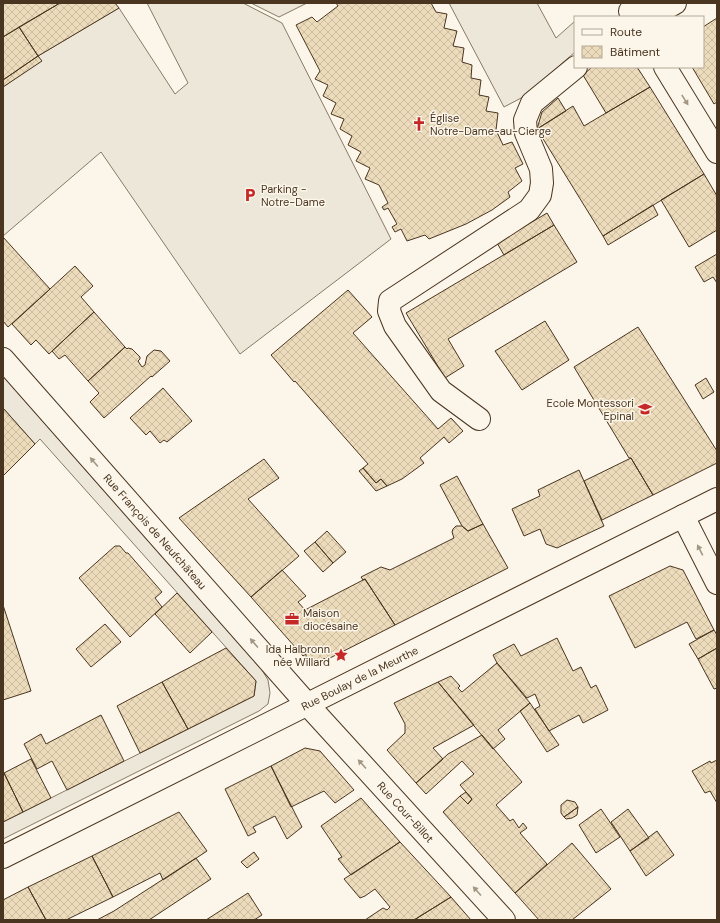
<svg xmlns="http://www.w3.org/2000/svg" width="720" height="923" font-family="'DM Sans',sans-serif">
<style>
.parking{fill:#ede7d9;stroke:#887966}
.building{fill:url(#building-cross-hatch);stroke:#4a3520}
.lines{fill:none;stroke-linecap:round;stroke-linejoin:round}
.minor-casing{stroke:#4a3520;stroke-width:24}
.major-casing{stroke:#4a3520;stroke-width:24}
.minor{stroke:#fbf6e9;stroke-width:22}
.major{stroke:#fbf6e9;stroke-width:22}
.oneway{fill:#a29684}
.labels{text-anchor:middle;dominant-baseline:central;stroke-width:3;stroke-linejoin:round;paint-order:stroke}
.poi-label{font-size:11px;fill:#4a3520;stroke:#fbf6e9;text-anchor:start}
.street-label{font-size:11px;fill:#4a3520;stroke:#fbf6e9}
</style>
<defs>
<pattern id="building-cross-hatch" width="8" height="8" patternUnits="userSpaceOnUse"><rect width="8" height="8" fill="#ecdcbc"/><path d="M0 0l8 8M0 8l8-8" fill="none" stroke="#ccbda1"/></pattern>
</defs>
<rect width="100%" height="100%" fill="#fbf6e9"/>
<!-- parking -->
<path class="parking" d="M147,3H243L282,23L391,239L240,354L101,152L3,236V87L41,61L38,56L119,8L175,94L188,83Z
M251,3H307L279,17Z
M449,3H537L556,38L575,21V52L525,96L504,107Z
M3,376L262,670L268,680L270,693L268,704L259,711L3,839V822L254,696L256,681L40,439L35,444L3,408Z"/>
<!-- building -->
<path class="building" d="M3,3H60L3,37Z
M60,3H115L119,8L38,56L19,27Z
M336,3H431L436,12L447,14L444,28L457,31L453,46L464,48L462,62L472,65L471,78L481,80L479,95L489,97L486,111L498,113L496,130L503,145L512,142L523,164L515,168L522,181L508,192L510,197L492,210L466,224L429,239L425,235L407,241L401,229L395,232L392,227L397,224L388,208L384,210L382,207L388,203L379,185L365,179L370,168L356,161L361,152L348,145L352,136L340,129L344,119L331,114L336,103L323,96L328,85L315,79L320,71L296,25L312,17L317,22L338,6Z
M717,18V102L714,104L692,67H703V27Z
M19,27L38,56L3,80V37Z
M38,56L42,61L3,87V80Z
M592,67H637L650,87L606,113L583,75Z
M650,87L704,174L603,236L537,129L573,106L584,126Z
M558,98L566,111L537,129L542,112Z
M704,174L717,196V230L689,247L661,200Z
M653,205L658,215L608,245L603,236Z
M547,213L554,225L504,255L497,243Z
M554,225L577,262L448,339L464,366L445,378L406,313Z
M3,237L50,289L8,327L3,321Z
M717,254V283L713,277L704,282L695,267Z
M75,266L93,286L81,297L94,312L49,354L36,340L31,345L12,324Z
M348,290L372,317L353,333L438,429L451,418L463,431L449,443L444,437L420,458L424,463L402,479L387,486L381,479L376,483L363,468L368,464L295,381L294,382L271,355Z
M94,312L125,347L88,381L65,355L59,359L52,351Z
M545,321L569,360L522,390L495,351Z
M638,327L717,451V463L653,495L631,458H629L574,367Z
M125,347L127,349L128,348L132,349L140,357V359L138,361L142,367L145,365L147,356L154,350L161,351L170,361L152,377L151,376L104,418L90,402L99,393L88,381Z
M706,378L714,392L703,399L695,385Z
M163,388L192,421L167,442L164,440L160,443L150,431L146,435L130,418Z
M3,408L35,444L3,476Z
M631,458L653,495L602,520L584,481Z
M264,459L279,478L248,499L299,556L251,597L179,518Z
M363,468L376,483L381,479L387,486L376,491L359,471Z
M579,470L604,526L557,548L546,544L540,529L524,536L512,509L540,496L538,490Z
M457,476L483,524L468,531L462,526L440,485Z
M483,524L508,568L395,625L365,579L363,580L361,577L381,567L390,570L454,538L452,532L453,529L456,526H462L468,531Z
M327,531L346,552L333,563L315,542Z
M315,542L333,563L323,572L304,551Z
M115,546H120L126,553H128L162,592L155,598L162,607L130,637L79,578Z
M670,566L683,570L714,630L696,639L687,622L635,648L609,596Z
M282,570L306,596L298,602L305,610L365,579L395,625L326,660L324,658L320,663L306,660V654L303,656L251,597Z
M177,593L212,632L190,653L155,614Z
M3,605L31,691L3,700Z
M105,624L121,642L91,667L76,649Z
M714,630L717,635V648L698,659L689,644Z
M557,638L573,671L581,667L591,688L596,685L608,710L583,723L579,715L549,731L535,709L540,706L535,694L527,698L497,663L493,655L514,644L521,656Z
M226,648L256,681L254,696L188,729L162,682Z
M717,648V688L714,689L698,659Z
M497,663L530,703L498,730L505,739L493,749L438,682L451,676L460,686L458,688L462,692Z
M162,682L188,729L140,753L117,706Z
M438,682L474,725L433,748L443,759L416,783L387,750L405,733V724L394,703Z
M530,703L559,745L547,752L520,711Z
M101,715L124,761L67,790L52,761L37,769L24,744L41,734L46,744Z
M482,735L522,782L496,805L510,821L513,819L519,828L523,823L527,828L520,833L547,864L515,893L443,812L460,796L468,804L472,799L460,785L474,774L462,761L426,794L416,783L448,754Z
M305,748L320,751L354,790L335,803L324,791L291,807L271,766Z
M31,759L51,798L23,812L4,773Z
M717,760V803L710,791L705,793L692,771L710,761L711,763Z
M271,766L302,827L287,839L275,816L253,827L256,832L248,836L225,789Z
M3,773H4L23,812L3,822Z
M466,792L472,799L468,804L460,796Z
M361,798L400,842L351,875L338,859L342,857L321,826Z
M567,800L575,802L578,807L564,817L561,813V805Z
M578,807L577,815L572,818L566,819L564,817Z
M601,809L620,837L596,853L579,825Z
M628,809L649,838L630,851L611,822Z
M179,812L207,851L163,880L160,873L113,897L92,856Z
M657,831L674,855L646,876L630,851Z
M400,842L451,897L414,920H365L383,908L387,910L390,907L375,889L365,896L360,898L344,879Z
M572,843L611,889L572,920H539L515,893Z
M254,852L259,859L247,868L241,862Z
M92,856L113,897L66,920H46L28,887Z
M196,858L211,879L149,920H97L114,911Z
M28,887L46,920H3V900Z
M248,893L262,915L254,920H206Z
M451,897L471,920H414Z"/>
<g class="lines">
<defs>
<g id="minor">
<path d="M630,11L668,7L675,3"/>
<path d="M665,67L717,152"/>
<path id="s1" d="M3,359L307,704L504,920"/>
<path d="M479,419L441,391L395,326L389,311L390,301L529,210L540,195L542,183L541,169L526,133L525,120L532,103L576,67"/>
<path d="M683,516L717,583"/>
</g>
<g id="major">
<path id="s2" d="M3,857L717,499"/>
</g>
</defs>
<!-- minor casing -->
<use href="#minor" class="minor-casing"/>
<!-- major casing -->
<use href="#major" class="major-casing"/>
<!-- minor -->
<use href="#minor" class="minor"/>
<!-- major -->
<use href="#major" class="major"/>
</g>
<!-- one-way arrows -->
<defs><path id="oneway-solid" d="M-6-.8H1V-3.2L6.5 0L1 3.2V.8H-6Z"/></defs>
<g class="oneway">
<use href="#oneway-solid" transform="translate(685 100) rotate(58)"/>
<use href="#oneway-solid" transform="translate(94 462) rotate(-131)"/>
<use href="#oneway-solid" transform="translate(700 550) rotate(-117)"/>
<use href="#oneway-solid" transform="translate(254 643) rotate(-131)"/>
<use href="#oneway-solid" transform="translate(362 764) rotate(-132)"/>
<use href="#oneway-solid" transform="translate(477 891) rotate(-132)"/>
</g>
<!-- icons -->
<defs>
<symbol id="church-bare" viewBox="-9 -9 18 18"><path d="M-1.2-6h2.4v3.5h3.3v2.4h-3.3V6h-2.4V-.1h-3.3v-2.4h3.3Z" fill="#c62828" stroke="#fbf6e9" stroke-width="2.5" paint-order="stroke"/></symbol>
<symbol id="parking-bare" viewBox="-9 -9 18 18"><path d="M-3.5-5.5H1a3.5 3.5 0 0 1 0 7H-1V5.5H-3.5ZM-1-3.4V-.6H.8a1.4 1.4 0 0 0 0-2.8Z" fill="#c62828" stroke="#fbf6e9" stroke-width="2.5" paint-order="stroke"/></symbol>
<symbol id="school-bare" viewBox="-9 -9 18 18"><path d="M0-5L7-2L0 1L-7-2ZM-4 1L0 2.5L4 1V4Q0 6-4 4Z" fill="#c62828" stroke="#fbf6e9" stroke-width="2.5" paint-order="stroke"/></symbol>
<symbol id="office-bare" viewBox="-9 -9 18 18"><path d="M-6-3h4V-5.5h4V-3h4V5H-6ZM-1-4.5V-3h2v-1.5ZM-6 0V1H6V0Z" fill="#c62828" stroke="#fbf6e9" stroke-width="2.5" paint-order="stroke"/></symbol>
<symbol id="sight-bare" viewBox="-9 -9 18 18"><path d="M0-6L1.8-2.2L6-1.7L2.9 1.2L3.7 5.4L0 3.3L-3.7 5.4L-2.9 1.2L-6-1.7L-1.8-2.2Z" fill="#c62828" stroke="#fbf6e9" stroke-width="2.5" paint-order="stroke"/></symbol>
</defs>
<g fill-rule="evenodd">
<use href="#church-bare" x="409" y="114" width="20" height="20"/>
<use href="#parking-bare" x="240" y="185" width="20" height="20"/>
<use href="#school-bare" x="635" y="399" width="20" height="20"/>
<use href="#office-bare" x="282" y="609" width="20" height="20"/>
<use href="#sight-bare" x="331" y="645" width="20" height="20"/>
</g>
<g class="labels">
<!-- poi labels -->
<g class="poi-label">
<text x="430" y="118">Église<tspan x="430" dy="13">Notre-Dame-au-Cierge</tspan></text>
<text x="261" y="189">Parking -<tspan x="261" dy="13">Notre-Dame</tspan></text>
<text x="634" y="403" text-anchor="end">Ecole Montessori<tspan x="634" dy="13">Epinal</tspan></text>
<text x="303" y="613">Maison<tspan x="303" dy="13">diocésaine</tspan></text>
<text x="330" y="649" text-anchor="end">Ida Halbronn<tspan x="330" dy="13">née Willard</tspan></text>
</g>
<!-- street labels -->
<g class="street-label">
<text stroke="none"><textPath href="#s1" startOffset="230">Rue François de Neufchâteau</textPath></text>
<text stroke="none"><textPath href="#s2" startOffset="399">Rue Boulay de la Meurthe</textPath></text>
<text stroke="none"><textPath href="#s1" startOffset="606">Rue Cour-Billot</textPath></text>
</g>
</g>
<!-- border -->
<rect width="720" height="923" fill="none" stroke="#4a3520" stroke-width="8"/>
<!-- legend -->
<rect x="574" y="16" width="130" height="52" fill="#fbf6e9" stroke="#b4a999"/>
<rect x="582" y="29" width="20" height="6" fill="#fbf6e9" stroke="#b4a999"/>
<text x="610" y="36" font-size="12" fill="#4a3520">Route</text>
<rect x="582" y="46" width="20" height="12" fill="url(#building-cross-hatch)" stroke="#b4a999"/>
<text x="610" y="56" font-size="12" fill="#4a3520">Bâtiment</text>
</svg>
